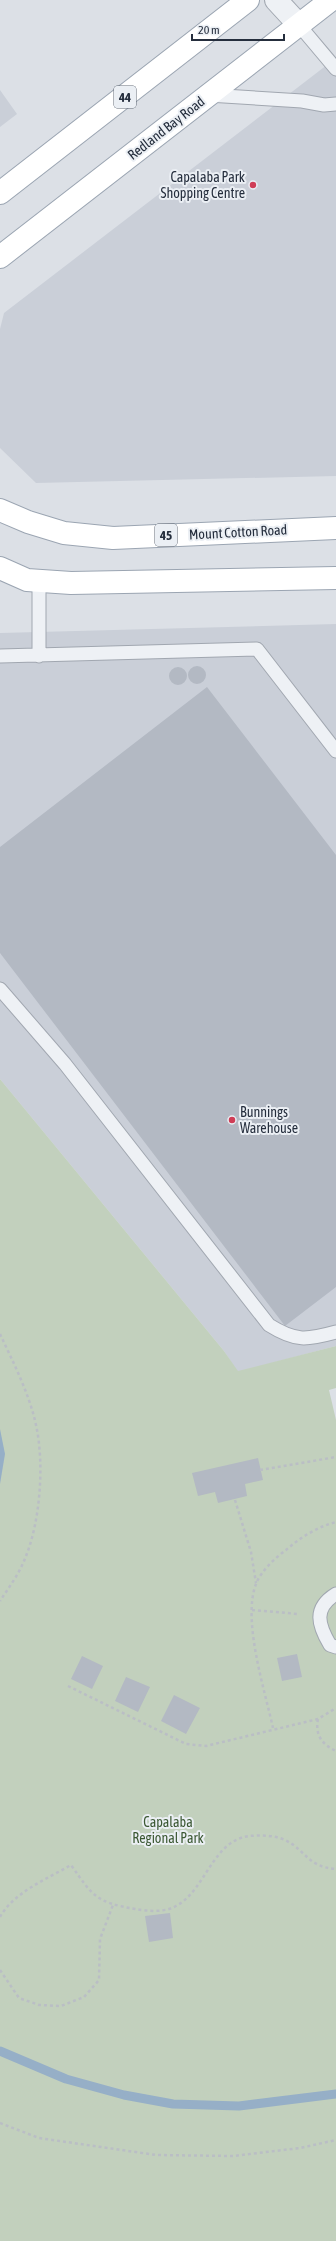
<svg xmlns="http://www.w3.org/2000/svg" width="336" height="2241" font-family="'Asap Condensed',sans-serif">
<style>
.built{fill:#cacfd8}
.green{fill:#c2d0bd}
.water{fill:#96afc7}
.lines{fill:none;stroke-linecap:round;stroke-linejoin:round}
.stream{stroke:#96afc7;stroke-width:9}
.building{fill:#b3b9c3}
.service-casing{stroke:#a1a7b0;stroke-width:15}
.minor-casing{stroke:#a1a7b0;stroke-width:24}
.primary-casing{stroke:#9ba5b2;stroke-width:24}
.path{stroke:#babec5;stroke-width:2.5;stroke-dasharray:3 3;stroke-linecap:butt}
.service{stroke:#eef1f5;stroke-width:13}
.minor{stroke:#eef1f5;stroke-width:22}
.primary{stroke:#fff;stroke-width:22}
.poi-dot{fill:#cf3d56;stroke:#ebeff4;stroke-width:1.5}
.labels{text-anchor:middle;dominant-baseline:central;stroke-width:4;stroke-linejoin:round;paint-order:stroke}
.shield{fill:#ebeff4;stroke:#606874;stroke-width:1}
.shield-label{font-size:13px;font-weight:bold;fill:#252e3d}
.street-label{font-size:14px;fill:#252e3d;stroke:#ebeff4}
.poi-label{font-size:14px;fill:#252e3d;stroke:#ebeff4;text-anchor:end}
.park-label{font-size:14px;fill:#3b5833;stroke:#ebeff4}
</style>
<rect width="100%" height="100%" fill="#dce0e6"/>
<!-- built -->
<path class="built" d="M336,58V476L36,483L0,448V329L4,313Z
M0,90L17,114L0,127Z
M336,624V1346L238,1372L224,1351L0,1079V633Z"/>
<!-- green -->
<path class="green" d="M0,1079L224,1351L238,1371L336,1346V1388L329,1390L336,1420V2241H0Z"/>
<!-- water -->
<path class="water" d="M0,1429L5,1454L0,1484Z"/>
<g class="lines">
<!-- stream -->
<path class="stream" d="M0,2051L66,2079L124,2095L173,2104L239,2106L336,2094"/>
</g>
<!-- building -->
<path class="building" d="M188 675a9 9 0 1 1 18 0a9 9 0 1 1-18 0Z
M169 676a9 9 0 1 1 18 0a9 9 0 1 1-18 0Z
M207,687L336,855V1287L285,1326L0,953V847Z
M258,1458L263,1480L245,1484L247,1496L218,1503L215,1492L198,1496L192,1473Z
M297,1654L302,1677L282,1681L277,1658Z
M82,1656L103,1666L92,1689L71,1679Z
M126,1677L150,1687L138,1712L115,1701Z
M174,1695L200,1708L186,1734L161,1721Z
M170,1913L173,1938L149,1942L145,1916Z"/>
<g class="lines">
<defs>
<path id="service" d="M299,25L336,69
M208,95L302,101L324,105L336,104
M0,656L257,649L336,751
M39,656V580
M0,989L65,1064L269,1325C296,1342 307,1340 336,1332
M336,1594C313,1608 318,1625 330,1645L336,1647"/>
<path id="minor" d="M276,0L299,25"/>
<path id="primary" d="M0,193L248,0
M0,257L331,0
M0,510L28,522L64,533L113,538L336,528
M0,568L27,580L71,583L336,578"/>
</defs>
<!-- service casing -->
<use href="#service" class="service-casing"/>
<!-- minor casing -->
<use href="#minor" class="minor-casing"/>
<!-- primary casing -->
<use href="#primary" class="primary-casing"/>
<!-- path -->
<path class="path" d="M0,1334C14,1364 31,1397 37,1430C44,1467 40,1521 26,1556C20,1573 9,1587 0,1601
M260,1470L336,1457
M235,1500L251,1552L256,1583
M252,1610L298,1614
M68,1686L186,1744L206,1746L318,1719L336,1708
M318,1719C315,1734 321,1744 336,1751
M273,1728C265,1691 242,1620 256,1584C261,1571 275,1558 286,1550C301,1537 317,1527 336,1522
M0,1917C14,1892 47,1879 71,1865C93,1896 95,1902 135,1909C147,1911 164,1913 176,1906C206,1890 212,1841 249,1836C260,1835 274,1835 285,1840C306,1850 307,1867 336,1869
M0,1970L19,1998L39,2005L61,2006L84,1997L99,1980L100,1939L113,1905
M0,2123L39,2138L156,2155L233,2156L300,2148L336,2140"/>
<!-- service -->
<use href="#service" class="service"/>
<!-- minor -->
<use href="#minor" class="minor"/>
<!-- primary -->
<use href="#primary" class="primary"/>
</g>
<!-- markers -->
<g class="poi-dot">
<circle cx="253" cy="185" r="4"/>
<circle cx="232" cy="1120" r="4"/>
</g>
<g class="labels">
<!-- shield labels -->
<g class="shield">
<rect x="114" y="86" width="22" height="22" rx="3"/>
<rect x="155" y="524" width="22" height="22" rx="3"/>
</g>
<g class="shield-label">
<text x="125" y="97">44</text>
<text x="166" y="535">45</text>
</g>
<!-- street labels -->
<g class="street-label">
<text transform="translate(166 128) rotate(-38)">Redland Bay Road</text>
<text transform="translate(238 532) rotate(-3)">Mount Cotton Road</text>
</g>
<!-- poi labels -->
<g class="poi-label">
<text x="245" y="177">Capalaba Park<tspan x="245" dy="16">Shopping Centre</tspan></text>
<text x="240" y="1112" text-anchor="start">Bunnings<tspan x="240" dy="16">Warehouse</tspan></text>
</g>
<!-- park labels -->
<g class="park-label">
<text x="168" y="1822">Capalaba<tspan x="168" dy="16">Regional Park</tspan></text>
</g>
</g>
<!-- scale -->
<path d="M192 34v6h92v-6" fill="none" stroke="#252e3d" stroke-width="2"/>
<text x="198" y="34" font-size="12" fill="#252e3d" stroke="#ebeff4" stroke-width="3" paint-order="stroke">20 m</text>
</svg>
